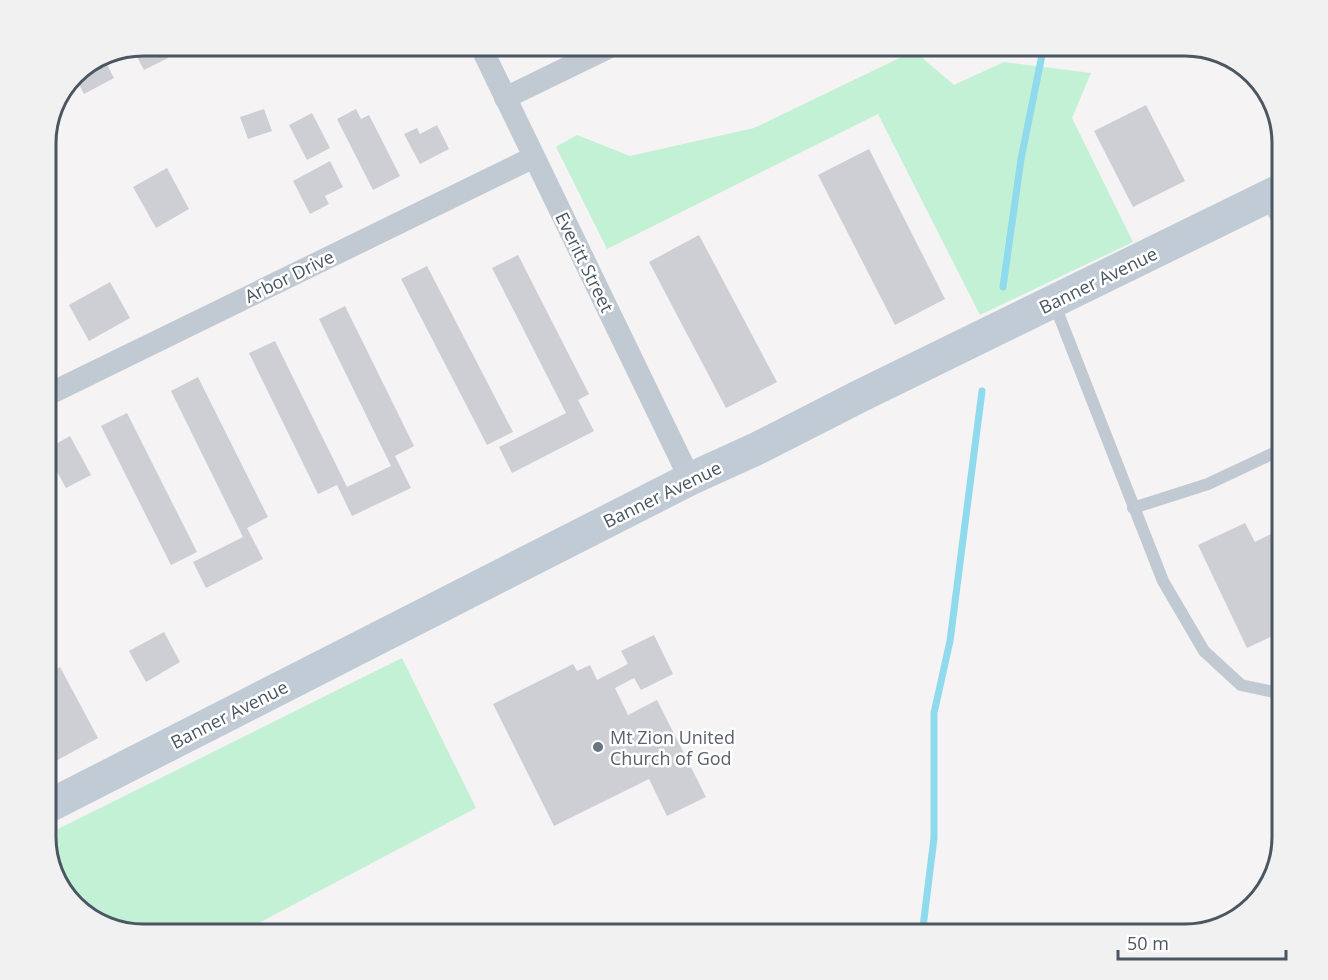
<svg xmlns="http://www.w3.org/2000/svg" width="1328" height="980" font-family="'Open Sans',sans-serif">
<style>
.green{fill:#c3f1d5}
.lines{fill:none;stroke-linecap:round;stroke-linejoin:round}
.stream{stroke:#90daee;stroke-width:7}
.building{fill:#cdcfd5}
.lane{stroke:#c1cad2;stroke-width:12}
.street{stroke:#c1cad2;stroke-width:22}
.secondary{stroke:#c1cbd6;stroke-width:33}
.worship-dot{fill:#6b7280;stroke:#fff;stroke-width:2}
.labels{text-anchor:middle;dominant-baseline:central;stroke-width:5;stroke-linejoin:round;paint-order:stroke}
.street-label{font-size:18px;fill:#4a5661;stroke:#fff}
.worship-label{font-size:18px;fill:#5b616d;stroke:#fff;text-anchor:start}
.rim{fill:none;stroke:#4a5661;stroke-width:3}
</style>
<rect width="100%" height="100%" fill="#f5f3f3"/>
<!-- green -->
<path class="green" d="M914,51L954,85L1004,62L1091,73L1072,118L1133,242L980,315L878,114L607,249L556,147L577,135L630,156L754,128Z
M402,658L476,808L236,935H142L83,915L55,881L45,844L48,834Z"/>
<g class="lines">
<!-- stream -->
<path class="stream" d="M1003,287L1021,159L1044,45
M922,935L934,838V713L950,641L982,391"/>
</g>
<!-- building -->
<path class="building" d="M142,45H162L168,58L144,70L133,49Z
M104,59L114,78L84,94L75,76L78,69Z
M1146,105L1185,181L1133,207L1094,131Z
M264,109L272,131L248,139L240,117Z
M356,109L361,119L369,115L400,176L373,190L337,119Z
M312,113L330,148L307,160L289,125Z
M437,125L449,149L420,164L404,134L417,128L420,134Z
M869,149L945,299L895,325L818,175Z
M330,161L343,187L325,196L329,204L310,214L293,181Z
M167,168L189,209L156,228L133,187Z
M699,235L777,382L726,408L649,262Z
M518,255L589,394L578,400L594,431L512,473L499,447L566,413L492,268Z
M427,266L513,432L487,445L401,279Z
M110,282L130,318L89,341L69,305Z
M345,306L414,446L395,456L411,488L352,516L337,485L318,494L249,353L275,341L347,487L391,466L319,319Z
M198,377L268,517L247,528L263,559L206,588L193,562L243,537L171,391Z
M127,413L197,552L171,565L101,426Z
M70,436L91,475L66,488L45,450Z
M1245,523L1255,542L1283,528V631L1247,648L1198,545Z
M164,632L180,662L146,682L129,651Z
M654,635L673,674L641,690L634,678L615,688L628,715L657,700L706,797L667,816L649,779L554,826L493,704L573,664L577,671L590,665L597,680L628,664L621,651Z
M60,667L98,738L52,763L45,751V729L53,725L45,710V675Z"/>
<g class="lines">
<!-- lane -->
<path class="lane" d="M1266,198L1283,231
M1054,303L1163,581L1204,651L1241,685L1283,694
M1133,508L1208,484L1276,452L1283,441"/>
<!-- street -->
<path class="street" d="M480,45L690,479
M505,98L614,45
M45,396L534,157"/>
<!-- secondary -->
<path class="secondary" d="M45,808L690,479L758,448L860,396L1283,189"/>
</g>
<!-- markers -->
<circle class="worship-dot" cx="598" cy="747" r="6"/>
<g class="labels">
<!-- street labels -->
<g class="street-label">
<text transform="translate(585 262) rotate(64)">Everitt Street</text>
<text transform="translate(289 276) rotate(-26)">Arbor Drive</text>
<text transform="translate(1098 280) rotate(-26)">Banner Avenue</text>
<text transform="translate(662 494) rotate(-26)">Banner Avenue</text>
<text transform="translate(229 714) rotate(-27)">Banner Avenue</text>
</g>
<!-- worship labels -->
<g class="worship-label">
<text x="610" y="737">Mt Zion United<tspan x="610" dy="21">Church of God</tspan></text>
</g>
</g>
<!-- crop -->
<path d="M0 0H1328V980H0ZM143 56H1185A87 87 0 0 1 1272 143V837A87 87 0 0 1 1185 924H143A87 87 0 0 1 56 837V143A87 87 0 0 1 143 56Z" fill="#f1f1f2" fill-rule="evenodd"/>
<path class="rim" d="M143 56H1185A87 87 0 0 1 1272 143V837A87 87 0 0 1 1185 924H143A87 87 0 0 1 56 837V143A87 87 0 0 1 143 56Z"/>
<!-- scale -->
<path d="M1118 950v9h168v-9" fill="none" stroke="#4a5661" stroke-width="3"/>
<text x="1127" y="950" font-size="18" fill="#4a5661" stroke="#ffffff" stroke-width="4.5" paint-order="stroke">50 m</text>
</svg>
